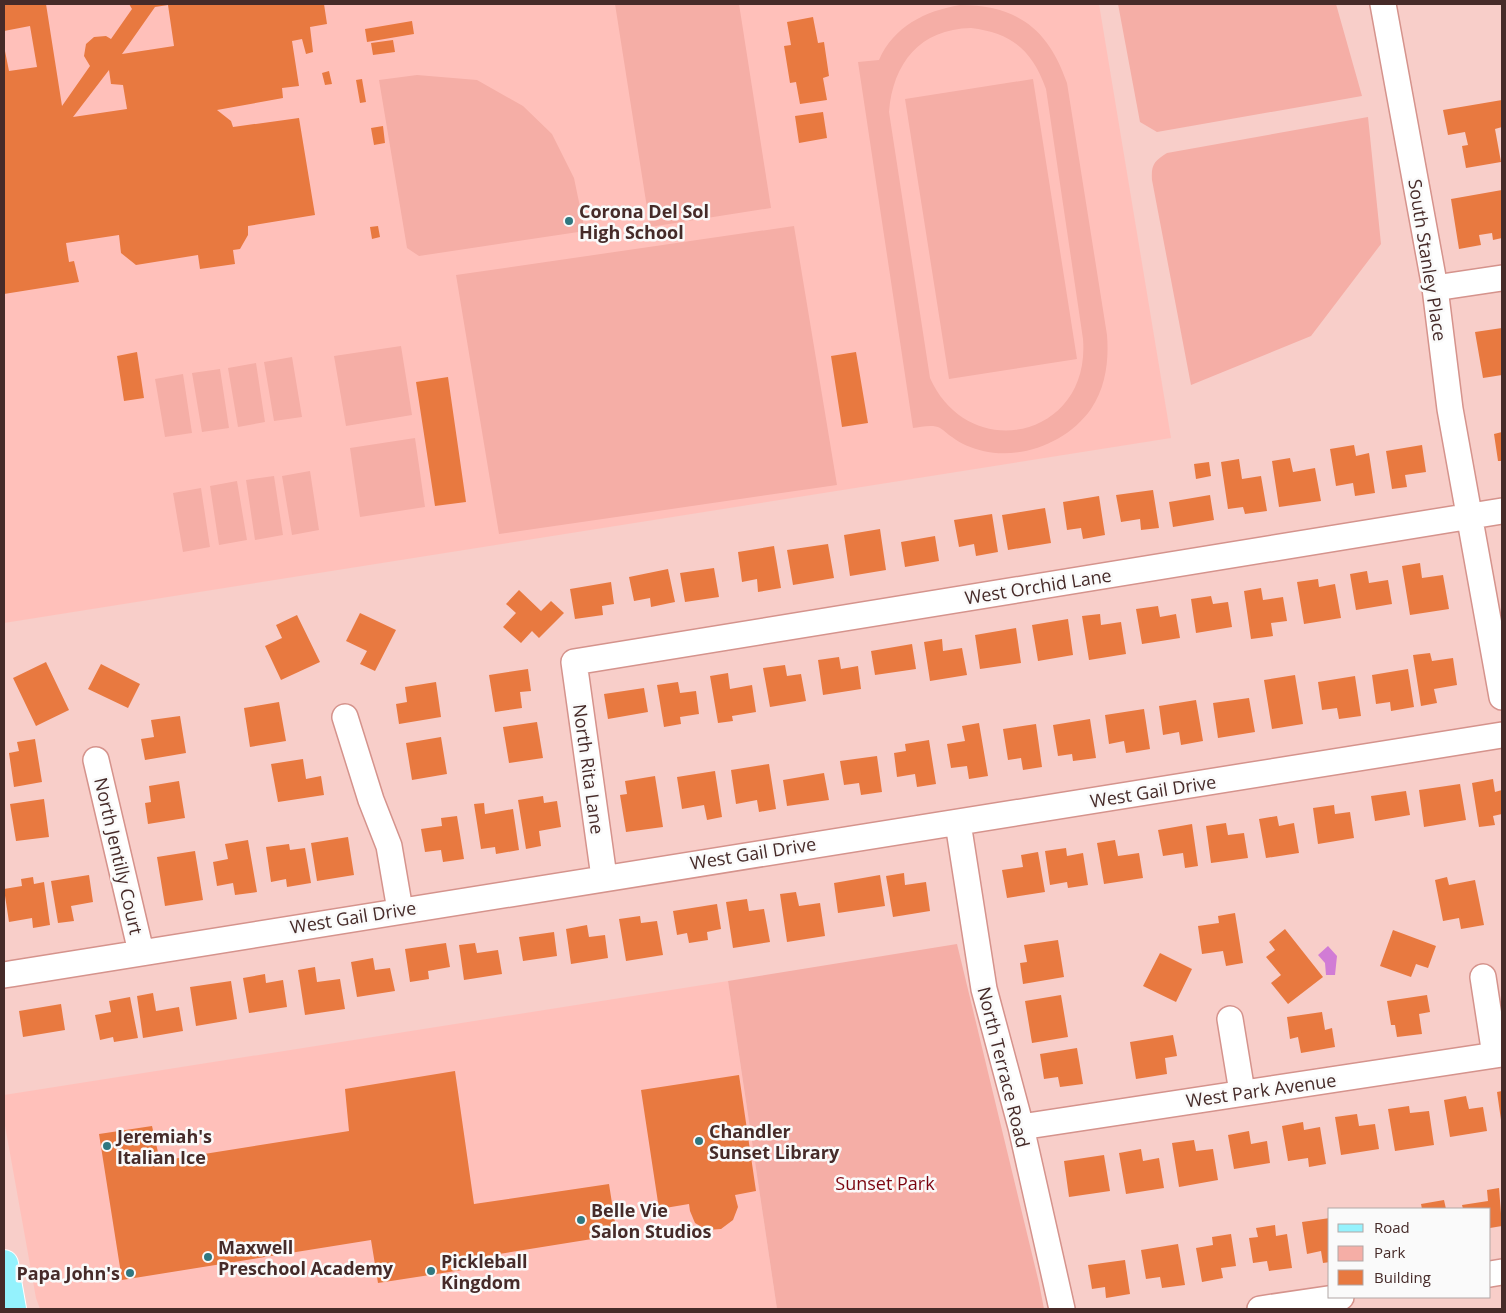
<svg xmlns="http://www.w3.org/2000/svg" width="1506" height="1313" font-family="'Open Sans',sans-serif">
<style>
.built{fill:#ffc0ba}
.green{fill:#f5aea6;fill-rule:evenodd}
.water{fill:#d17cd5}
.building{fill:#e87940;fill-rule:evenodd}
.lines{fill:none;stroke-linecap:round;stroke-linejoin:round}
.minor-casing{stroke:#d5938c;stroke-width:28}
.major-casing{stroke:#fff;stroke-width:30}
.minor{stroke:#fff;stroke-width:25}
.major{stroke:#94f2fd;stroke-width:28}
.poi-dot{fill:#307880;stroke:#fafafa;stroke-width:2}
.labels{text-anchor:middle;dominant-baseline:central;stroke-width:5;stroke-linejoin:round;paint-order:stroke}
.poi-label{font-size:18px;font-weight:bold;fill:#462b29;stroke:#fafafa;text-anchor:start}
.street-label{font-size:18px;fill:#462b29;stroke:#fafafa}
.park-label{font-size:18px;fill:#7c0510;stroke:#fafafa}
</style>
<rect width="100%" height="100%" fill="#f8cec9"/>
<!-- built -->
<path class="built" d="M4,4H1099L1171,438L4,623Z
M728,981L777,1309H40L36,1298L4,1120V1095Z"/>
<!-- green -->
<path class="green" d="M615,4H739L771,208L650,227Z
M1118,4H1336L1362,96L1157,132L1140,122Z
M960,5C1018,5 1049,30 1067,83L1107,335C1109,360 1106,387 1091,409C1068,442 1022,460 983,451C971,448 961,444 952,437C948,435 944,430 940,428C933,424 921,427 913,428L858,62L879,60C894,26 925,11 960,5ZM971,28C1012,33 1032,50 1046,89L1083,339C1091,438 969,465 930,378L889,112C893,63 920,29 971,28Z
M417,75L477,80L523,106L552,134L574,178L585,231L419,256L407,248L379,80Z
M1033,79L1077,359L949,379L905,99Z
M1368,117L1381,244L1311,336L1191,385L1152,180C1151,165 1154,161 1167,153Z
M794,226L837,485L499,534L456,275Z
M401,346L412,415L346,426L334,356Z
M292,357L302,417L274,421L264,362Z
M256,363L265,422L238,427L228,368Z
M220,369L229,428L202,432L192,373Z
M183,374L192,433L165,437L155,379Z
M415,438L425,507L360,517L350,448Z
M310,471L319,530L292,535L282,476Z
M274,476L283,535L255,540L246,480Z
M237,481L247,540L219,545L210,486Z
M201,488L210,547L183,552L173,493Z
M957,944L1039,1283L1044,1309H777L728,981Z"/>
<!-- water -->
<path class="water" d="M1328,946L1337,956L1335,975H1326L1325,963L1318,955Z"/>
<!-- building -->
<path class="building" d="M4,4H46L62,106L90,66L84,56L86,44L94,37L106,36L111,39L132,9L129,4H324L327,24L310,27L313,52L306,54L302,39L292,41L299,86L282,88L283,98L217,110L231,121L233,127L299,118L315,215L248,226V235L240,249L233,250L235,264L200,269L198,255L136,265L121,253L119,235L66,243L69,262L74,261L79,282L4,294V46L9,71L37,67L30,26L4,31ZM168,5L174,46L122,54L155,7ZM109,70L111,84L123,85L127,109L73,117Z
M813,17L818,43L824,42L829,76L823,78L827,100L800,104L796,82L790,83L784,46L791,45L787,22Z
M412,21L414,34L367,42L365,29Z
M393,40L395,52L373,55L371,43Z
M329,71L332,84L325,85L322,73Z
M362,79L366,102L360,103L356,80Z
M1502,100V127L1495,129L1501,162L1466,168L1462,146L1468,145L1465,132L1448,135L1443,110Z
M823,112L827,138L799,143L795,116Z
M383,126L385,143L374,145L371,128Z
M1502,190V238L1493,240L1492,233L1479,235L1481,245L1459,249L1451,199Z
M378,226L380,237L372,239L370,227Z
M1502,328V375L1483,378L1475,332Z
M137,352L144,398L124,401L117,356Z
M856,352L868,423L842,427L831,356Z
M448,377L466,502L435,506L416,382Z
M1502,432V461H1498L1494,434Z
M1354,445L1356,456L1369,453L1375,493L1355,496L1353,483L1336,486L1330,449Z
M1422,445L1426,472L1405,475L1407,487L1392,489L1386,451Z
M1290,458L1293,472L1315,468L1321,501L1279,507L1272,461Z
M1239,459L1242,479L1261,476L1267,511L1245,514L1243,507L1228,509L1221,462Z
M1209,462L1211,476L1196,479L1194,464Z
M1153,490L1159,528L1141,530L1140,519L1121,522L1116,495Z
M1210,495L1214,520L1173,527L1169,502Z
M1099,496L1105,535L1083,539L1081,528L1067,530L1063,502Z
M1045,508L1051,543L1008,550L1002,515Z
M992,514L998,552L976,556L974,544L959,547L954,520Z
M880,529L886,570L850,576L844,535Z
M935,536L939,561L905,567L901,542Z
M828,544L834,578L793,585L787,550Z
M774,546L781,588L758,592L757,579L742,582L738,552Z
M1420,563L1422,578L1443,575L1449,609L1410,615L1402,566Z
M714,568L719,597L685,602L680,573Z
M668,569L675,602L651,607L650,598L634,601L629,577Z
M1367,571L1369,583L1388,580L1392,604L1356,610L1350,574Z
M1318,579L1319,587L1335,584L1341,618L1304,624L1297,582Z
M611,582L614,604L602,606L603,615L575,619L570,589Z
M1261,588L1263,600L1283,597L1287,621L1271,623L1273,636L1251,639L1244,591Z
M519,590L541,611L551,601L564,613L539,638L532,631L521,643L503,627L516,613L506,604Z
M1211,596L1213,604L1228,602L1232,627L1196,633L1191,599Z
M1158,606L1160,617L1176,614L1180,638L1142,644L1136,609Z
M360,613L396,630L375,671L360,664L367,651L346,641Z
M1100,614L1101,625L1121,622L1126,654L1089,660L1082,616Z
M297,615L320,662L281,680L265,646L282,638L276,625Z
M1068,619L1073,655L1038,661L1032,625Z
M1016,628L1021,663L980,669L975,635Z
M942,639L943,651L962,648L967,675L930,681L924,642Z
M912,644L916,669L875,675L871,651Z
M1430,653L1432,661L1453,658L1457,685L1434,689L1437,703L1421,706L1413,655Z
M839,657L841,669L858,666L861,689L823,695L818,660Z
M46,662L69,710L36,726L13,678Z
M101,664L140,684L128,708L88,689Z
M785,665L787,676L801,674L806,701L770,707L763,668Z
M528,669L531,691L520,692L522,708L495,712L489,675Z
M1408,669L1414,707L1391,711L1390,702L1376,704L1372,675Z
M728,673L730,689L752,685L756,712L732,716L733,721L718,723L710,676Z
M1295,675L1303,724L1272,729L1264,680Z
M1355,676L1361,716L1339,719L1337,708L1322,710L1318,682Z
M436,682L441,717L399,724L396,704L407,702L405,687Z
M678,682L680,693L696,691L699,714L680,717L681,724L664,727L657,685Z
M644,688L648,712L608,719L604,694Z
M1249,698L1255,732L1218,738L1213,703Z
M1196,700L1203,741L1181,745L1179,732L1163,735L1159,706Z
M279,702L286,741L250,747L244,708Z
M1144,709L1150,749L1126,753L1124,741L1109,744L1105,715Z
M180,716L186,753L145,760L141,739L154,737L151,720Z
M1090,719L1096,758L1073,761L1072,754L1058,756L1053,725Z
M537,722L543,758L509,763L503,727Z
M979,723L988,776L969,779L967,766L951,768L947,744L965,741L962,726Z
M1036,724L1042,767L1023,770L1021,758L1008,760L1003,729Z
M441,737L447,774L412,780L406,743Z
M35,739L42,782L14,787L9,753L19,751L17,742Z
M929,740L936,784L917,787L915,774L897,777L894,753L906,751L905,744Z
M877,756L882,792L861,795L859,783L844,785L840,761Z
M303,759L306,779L321,776L324,795L278,802L271,764Z
M769,764L776,809L759,812L757,800L736,804L731,770Z
M715,771L722,817L707,820L704,805L682,809L677,777Z
M824,773L829,800L787,806L783,780Z
M655,776L663,827L626,832L620,795L627,794L625,781Z
M1493,779L1495,792L1502,790V814L1493,816L1495,825L1479,827L1472,783Z
M179,781L185,818L148,824L145,803L151,802L149,786Z
M1460,784L1466,820L1424,827L1419,790Z
M1406,791L1410,815L1375,821L1371,796Z
M543,796L544,803L557,801L561,827L539,831L541,846L526,849L518,800Z
M44,799L49,837L16,841L10,804Z
M484,803L485,814L513,809L519,850L496,854L495,847L481,849L474,804Z
M1334,805L1335,814L1350,812L1354,838L1318,844L1313,808Z
M457,816L464,859L443,862L441,850L425,852L421,829L442,826L441,818Z
M1277,816L1279,826L1294,823L1299,853L1266,858L1259,819Z
M1226,823L1228,835L1244,833L1248,858L1211,863L1206,826Z
M1192,824L1198,866L1185,868L1183,853L1163,856L1158,830Z
M348,837L354,875L317,881L311,843Z
M248,840L257,892L235,895L233,883L217,886L213,862L228,859L225,844Z
M1115,840L1118,856L1139,853L1143,878L1104,884L1097,843Z
M289,844L290,850L305,848L311,883L287,887L286,879L271,882L266,847Z
M1066,848L1067,856L1083,853L1088,885L1068,888L1067,882L1050,885L1045,851Z
M195,851L203,900L165,906L157,857Z
M1038,852L1045,892L1007,898L1002,870L1023,867L1021,855Z
M904,873L905,885L926,882L930,911L893,917L886,876Z
M89,875L93,902L71,906L74,921L58,923L51,881Z
M880,875L885,906L838,913L834,883Z
M33,877L34,884L44,882L50,925L33,928L32,918L9,922L4,889L22,886L21,879Z
M1447,877L1449,885L1475,880L1484,925L1461,929L1459,918L1443,921L1435,880Z
M796,892L799,906L820,903L825,936L787,942L780,894Z
M747,899L749,911L764,909L770,942L733,948L726,902Z
M717,904L721,929L707,932L708,940L689,943L687,933L677,935L673,911Z
M1235,913L1243,963L1226,966L1223,951L1202,954L1198,926L1219,923L1218,916Z
M640,916L641,923L657,921L663,955L626,961L619,919Z
M587,925L589,937L605,935L608,958L571,964L566,929Z
M1285,929L1323,977L1288,1004L1271,983L1281,975L1266,957L1275,950L1269,942Z
M1393,930L1436,946L1428,968L1416,964L1411,977L1380,966Z
M554,932L557,956L523,961L519,937Z
M1058,940L1064,977L1023,984L1020,963L1027,962L1024,945Z
M446,943L450,967L428,971L429,979L410,982L405,949Z
M475,943L477,953L498,950L502,974L464,980L459,945Z
M1160,953L1192,969L1176,1002L1143,986Z
M373,958L375,970L390,968L395,991L357,997L351,962Z
M315,967L317,982L340,979L345,1009L305,1015L298,970Z
M265,974L266,983L283,980L287,1007L249,1013L243,978Z
M231,981L237,1019L196,1026L190,987Z
M153,993L156,1011L179,1007L183,1031L143,1038L137,996Z
M1061,995L1068,1037L1032,1043L1025,1001Z
M1427,995L1430,1012L1419,1014L1422,1034L1397,1037L1395,1025H1391L1387,1001Z
M130,997L138,1038L114,1042L113,1037L100,1040L95,1015L111,1012L109,1001Z
M61,1004L65,1030L23,1037L19,1011Z
M1322,1012L1325,1030L1332,1028L1335,1047L1301,1053L1298,1037L1290,1039L1287,1017Z
M1173,1035L1177,1056L1165,1058L1167,1074L1136,1079L1130,1042Z
M1077,1048L1083,1084L1060,1087L1058,1077L1044,1079L1040,1054Z
M455,1071L474,1204L609,1184L617,1235L487,1256L488,1266L378,1283L371,1240L122,1280L99,1134L152,1126L160,1161L349,1131L345,1089Z
M739,1075L756,1191L735,1195L738,1207L733,1220L721,1229L707,1230L695,1223L690,1211L689,1204L659,1209L641,1090Z
M1502,1091V1120H1501L1497,1092Z
M1466,1096L1469,1109L1483,1107L1487,1131L1450,1137L1444,1100Z
M1409,1106L1410,1113L1429,1111L1434,1145L1395,1151L1388,1109Z
M1357,1114L1359,1126L1375,1124L1379,1149L1341,1155L1335,1117Z
M1303,1122L1304,1130L1320,1127L1326,1164L1309,1167L1308,1158L1288,1161L1282,1126Z
M1249,1131L1251,1144L1267,1141L1270,1163L1234,1169L1228,1135Z
M1194,1140L1196,1151L1213,1149L1218,1180L1179,1187L1172,1143Z
M1141,1149L1143,1161L1159,1158L1164,1188L1126,1194L1119,1153Z
M1104,1155L1110,1191L1069,1197L1064,1161Z
M1499,1188L1502,1226L1490,1228V1209H1463L1462,1205L1488,1201L1487,1190Z
M1444,1200L1446,1209H1422L1421,1204Z
M1330,1218V1262L1323,1263L1321,1251L1307,1254L1302,1222Z
M1275,1225L1276,1236L1287,1234L1292,1268L1269,1271L1267,1261L1253,1263L1249,1238L1258,1237L1256,1228Z
M1231,1234L1236,1266L1221,1268L1223,1278L1202,1282L1196,1248L1213,1245L1212,1237Z
M1178,1244L1185,1285L1162,1288L1160,1277L1146,1279L1141,1250Z
M1125,1260L1130,1294L1106,1298L1105,1287L1092,1289L1088,1265Z"/>
<g class="lines">
<defs>
<path id="minor" d="M1383,4L1435,288L1450,409L1502,697
M1435,288L1502,278
M345,717L371,800L389,846L400,910
M96,760L141,952
M958,823L984,989L1021,1127L1062,1309
M604,877L574,662L1502,511
M4,975C503,892 1003,815 1502,735
M1483,977L1495,1055
M1230,1019L1242,1092
M1021,1127L1502,1054
M1490,1274L1502,1272
M1260,1309L1341,1297"/>
<path id="major" d="M4,1264L12,1309"/>
</defs>
<!-- minor casing -->
<use href="#minor" class="minor-casing"/>
<!-- major casing -->
<use href="#major" class="major-casing"/>
<!-- minor -->
<use href="#minor" class="minor"/>
<!-- major -->
<use href="#major" class="major"/>
</g>
<!-- markers -->
<g class="poi-dot">
<circle cx="569" cy="221" r="5"/>
<circle cx="699" cy="1141" r="5"/>
<circle cx="107" cy="1146" r="5"/>
<circle cx="581" cy="1220" r="5"/>
<circle cx="208" cy="1257" r="5"/>
<circle cx="431" cy="1271" r="5"/>
<circle cx="130" cy="1273" r="5"/>
</g>
<g class="labels">
<!-- poi labels -->
<g class="poi-label">
<text x="579" y="211">Corona Del Sol<tspan x="579" dy="21">High School</tspan></text>
<text x="709" y="1131">Chandler<tspan x="709" dy="21">Sunset Library</tspan></text>
<text x="117" y="1136">Jeremiah's<tspan x="117" dy="21">Italian Ice</tspan></text>
<text x="591" y="1210">Belle Vie<tspan x="591" dy="21">Salon Studios</tspan></text>
<text x="218" y="1247">Maxwell<tspan x="218" dy="21">Preschool Academy</tspan></text>
<text x="441" y="1261">Pickleball<tspan x="441" dy="21">Kingdom</tspan></text>
<text x="120" y="1273" text-anchor="end">Papa John's</text>
</g>
<!-- street labels -->
<g class="street-label">
<text transform="translate(1428 260) rotate(81)">South Stanley Place</text>
<text transform="translate(1038 586) rotate(-9)">West Orchid Lane</text>
<text transform="translate(589 769) rotate(82)">North Rita Lane</text>
<text transform="translate(1153 791) rotate(-9)">West Gail Drive</text>
<text transform="translate(753 853) rotate(-9)">West Gail Drive</text>
<text transform="translate(119 856) rotate(77)">North Jentilly Court</text>
<text transform="translate(353 917) rotate(-9)">West Gail Drive</text>
<text transform="translate(1004 1067) rotate(76)">North Terrace Road</text>
<text transform="translate(1261 1090) rotate(-8)">West Park Avenue</text>
</g>
<!-- park labels -->
<g class="park-label">
<text x="885" y="1183">Sunset Park</text>
</g>
</g>
<!-- border -->
<rect width="1506" height="1313" fill="none" stroke="#462b29" stroke-width="10"/>
<!-- legend -->
<rect x="1328" y="1208" width="162" height="90" fill="#fafafa" stroke="#b2a7a6"/>
<rect x="1338" y="1224" width="25" height="8" fill="#94f2fd" stroke="#b2a7a6"/>
<text x="1374" y="1233" font-size="15" fill="#462b29">Road</text>
<rect x="1338" y="1246" width="25" height="15" fill="#f5aea6" stroke="#b2a7a6"/>
<text x="1374" y="1258" font-size="15" fill="#462b29">Park</text>
<rect x="1338" y="1270" width="25" height="15" fill="#e87940" stroke="#b2a7a6"/>
<text x="1374" y="1283" font-size="15" fill="#462b29">Building</text>
</svg>
